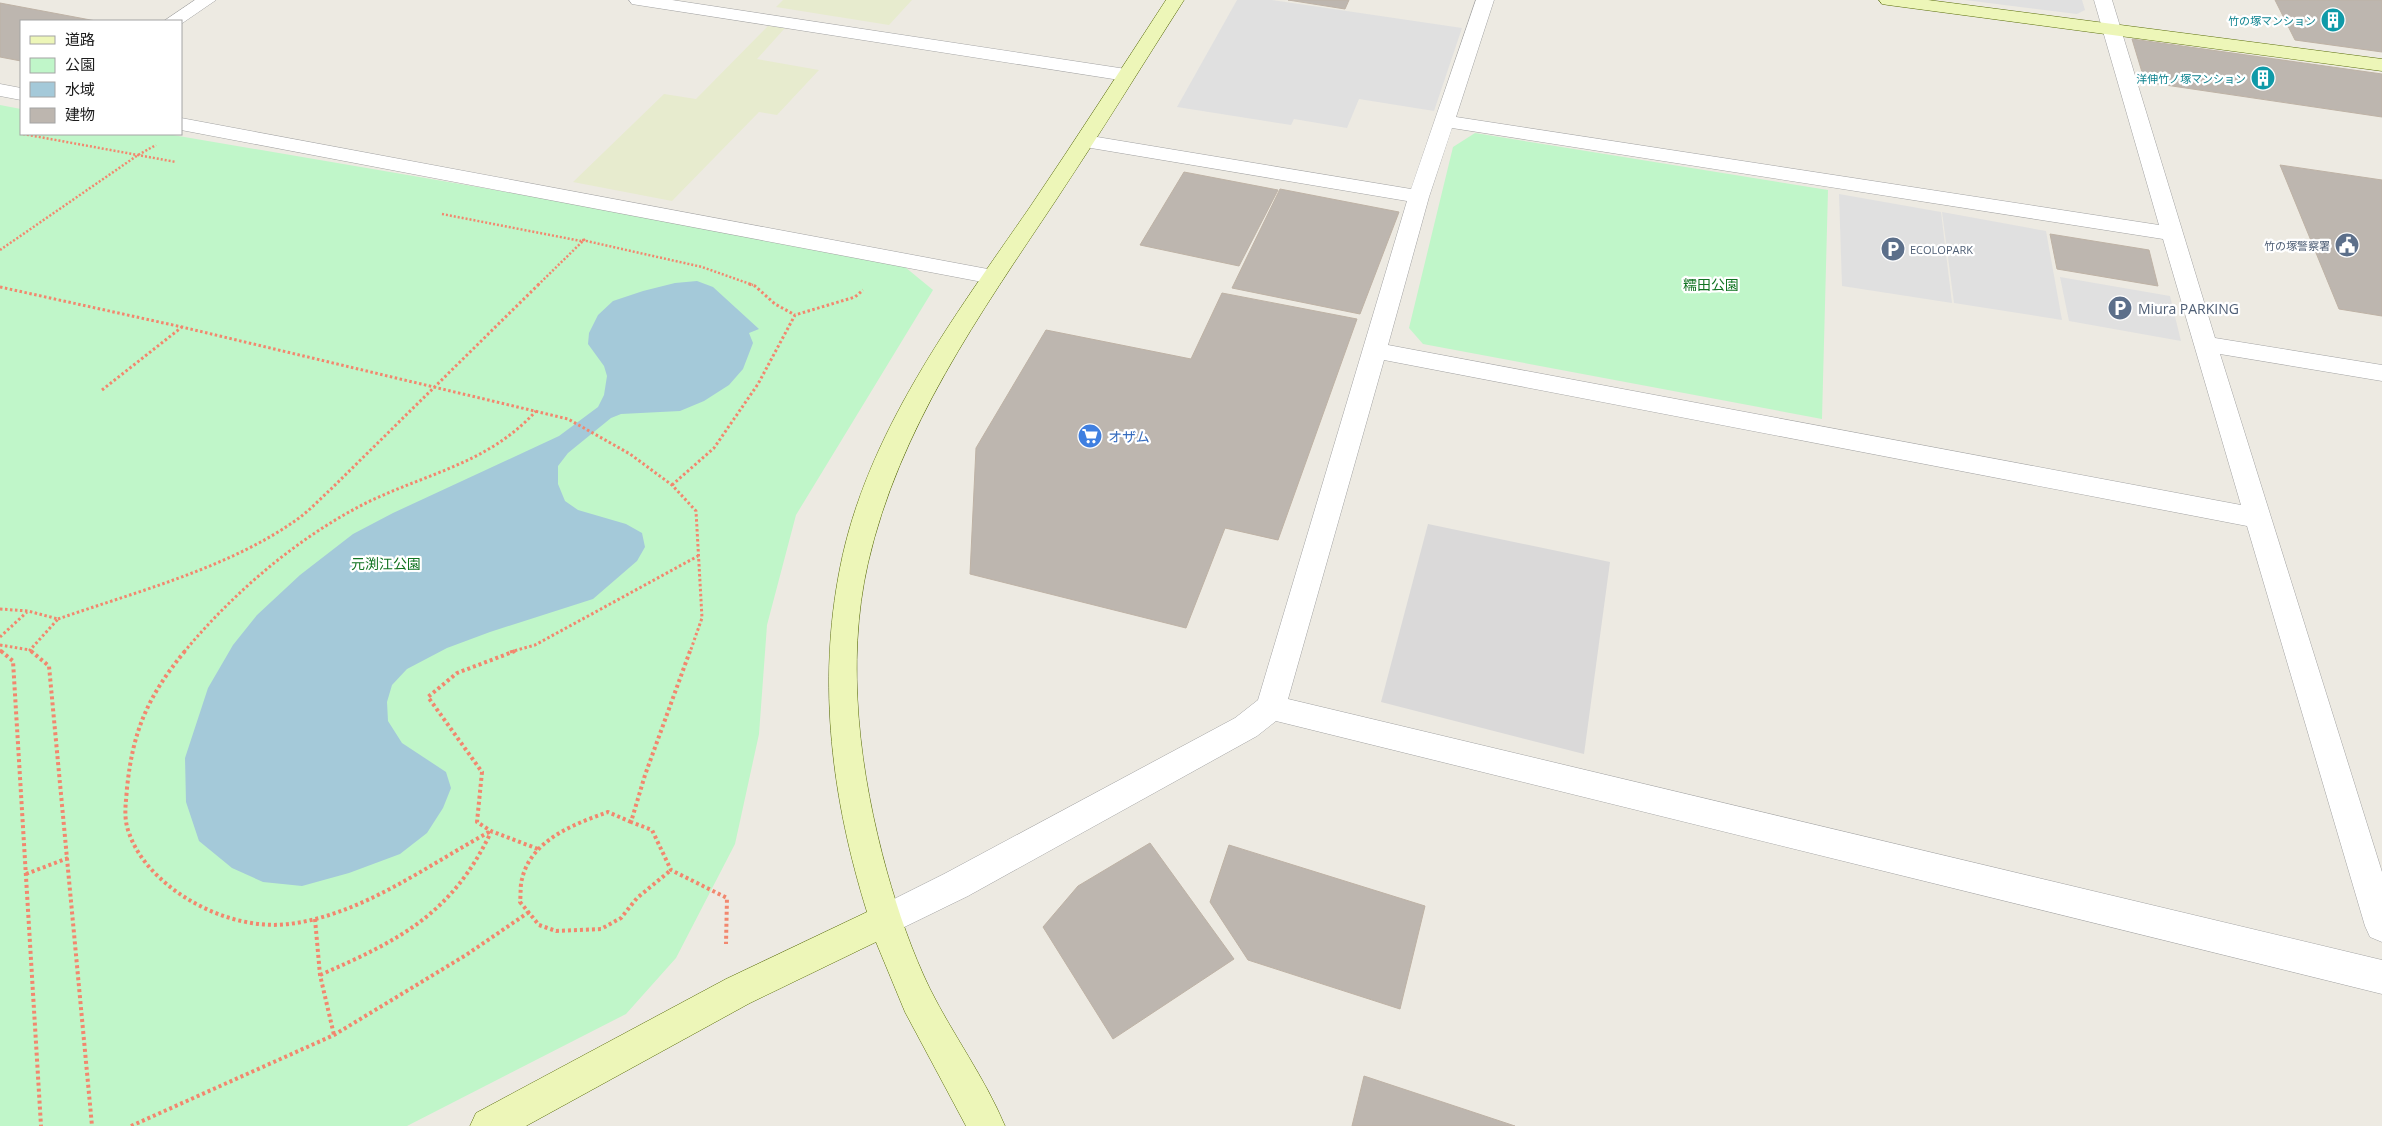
<svg xmlns="http://www.w3.org/2000/svg" width="2382" height="1126" font-family="'Open Sans','Noto Sans JP',sans-serif">
<style>
.residential{fill:#dad9d9}
.farmland{fill:#e7ebce}
.park{fill:#c0f6c9}
.parking{fill:#e0e0e0}
.water{fill:#a4c9d9}
.building{fill:#bdb6af;stroke:#beb2a5}
.lines{fill:none;stroke-linecap:round;stroke-linejoin:round}
.street-casing{stroke:#a3a3a3;stroke-width:1}
.secondary-casing{stroke:#596c0a;stroke-width:1}
.path-far2{stroke:#f2876e;stroke-width:2.5;stroke-dasharray:2 2;stroke-linecap:butt}
.path-far1{stroke:#f2876e;stroke-width:3;stroke-dasharray:2.5 2.5;stroke-linecap:butt}
.path{stroke:#f2876e;stroke-width:4;stroke-dasharray:3 3;stroke-linecap:butt}
.street{fill:#fff;fill-rule:evenodd}
.secondary{fill:#edf6b8;fill-rule:evenodd}
.labels{text-anchor:middle;dominant-baseline:central;stroke-width:4.5;stroke-linejoin:round;paint-order:stroke}
.far-culture-label{font-size:11px;fill:#0d838f;stroke:#fff;text-anchor:end}
.far-service-label{font-size:11px;fill:#4e5e75;stroke:#fff;text-anchor:end}
.park-label{font-size:14px;fill:#117321;stroke:#fff}
.service-label{font-size:14px;fill:#4e5e75;stroke:#fff;text-anchor:start}
.shop-label{font-size:14px;fill:#366cbe;stroke:#fff;text-anchor:start}
</style>
<rect width="100%" height="100%" fill="#edeae2"/>
<!-- residential -->
<path class="residential" d="M1428,524L1610,562L1584,754L1381,702Z"/>
<!-- farmland -->
<path class="farmland" d="M783,0H912L889,25L776,7Z
M768,26L785,28L757,59L819,70L777,115L759,112L672,201L573,182L664,94L696,99Z"/>
<!-- park -->
<path class="park" d="M0,105L21,109V134H167L894,258L933,290L796,515L767,625L759,734L735,844L676,958L626,1014L407,1126H0Z
M1475,133L1828,190L1822,419L1423,344L1409,328L1453,147Z"/>
<!-- parking -->
<path class="parking" d="M1237,0H1272L1462,28L1434,111L1359,99L1347,128L1294,119L1291,125L1177,107Z
M1965,0H2082L2085,10L2077,14Z
M1839,194L1941,212L1952,303L1842,286Z
M1942,212L2046,231L2062,320L1954,303Z
M2060,277L2170,296L2181,341L2069,321Z"/>
<!-- water -->
<path class="water" d="M697,281L713,287L759,329L749,333L753,343L743,369L729,385L704,401L680,411L621,414L611,418L568,453L558,466V484L565,501L578,510L626,524L642,533L645,547L637,561L593,599L490,632L447,648L407,669L392,685L387,702L388,721L402,743L446,772L451,788L443,808L427,833L400,854L349,873L302,886L263,882L232,868L199,841L186,802L185,758L208,688L233,645L257,615L300,575L353,534L393,513L559,436L598,407L604,395L607,376L604,366L588,344L589,333L598,315L613,301L643,291L675,283Z"/>
<!-- building -->
<path class="building" d="M1288,0H1349L1345,9Z
M2275,0H2382V52L2295,40Z
M0,3L96,21H21V61L0,57Z
M2132,39L2382,74V117L2145,82Z
M2280,165L2382,180V316L2339,309Z
M1184,172L1278,190L1239,266L1140,245Z
M1280,189L1399,212L1360,314L1232,288Z
M2050,234L2149,250L2158,286L2057,269Z
M1222,293L1357,319L1278,540L1225,528L1186,628L970,574L976,448L1046,330L1191,359Z
M1150,843L1234,959L1113,1039L1043,927L1078,886Z
M1229,845L1425,906L1400,1009L1248,960L1210,902Z
M1364,1076L1515,1126H1352Z"/>
<g class="lines">
<defs>
<path id="street" d="M195,0H216L181,24V21H164Z
M629,0H672L1126,69L1133,71L1135,75L1133,79L1126,81L638,5L632,4Z
M1476,0H1494L1456,117L2159,225L2094,0H2112L2215,338L2382,365V381L2220,354L2382,872V942L2370,937L2365,926L2247,526L1384,360L1288,699L2382,960V994L1276,721L1257,736L968,896L886,936L874,931L869,920L874,909L944,874L1235,718L1258,700L1407,201L1085,147L1078,145L1075,141L1078,137L1085,135L1411,189ZM1452,128L2163,239L2241,505L1388,345L1429,197Z
M0,84L21,88V100L0,96Z
M181,118L993,270L1001,272L1004,277L1001,282L993,284L181,130Z"/>
<path id="secondary" d="M1166,0H1184C1141,67 1100,134 1056,200C980,314 899,428 868,563C845,664 860,774 887,872C898,911 912,952 930,989C953,1035 985,1078 1005,1126H966L905,1012L876,942L750,1003L526,1126H470L476,1113L726,979L867,912C832,800 817,684 840,568C866,434 954,317 1030,207C1076,139 1121,69 1166,0Z
M1879,0H1928L2382,59V71L1888,5L1882,4Z"/>
</defs>
<!-- street casing -->
<use href="#street" class="street-casing"/>
<!-- secondary casing -->
<use href="#secondary" class="secondary-casing"/>
<!-- path-far2 -->
<path class="path-far2" d="M23,134L176,162
M442,214L581,241
M582,240L702,267L753,285
M0,250L138,155L156,145
M538,285L585,239"/>
<!-- path-far1 -->
<path class="path-far1" d="M749,284L755,286L775,304L795,315
M0,287L182,327L568,419L630,454L672,485L696,511L702,618L690,652
M102,390L182,327
M672,485L714,448L758,384L795,315L855,297L863,290
M0,609L28,611L58,619L30,650L33,652
M58,619C135,592 232,567 299,518C310,510 320,499 330,490L539,284
M0,637L27,612
M0,645L30,650
M0,650L3,652
M184,652C234,592 298,537 368,502C428,473 489,463 536,411
M510,652L535,645L698,556"/>
<!-- path -->
<path class="path" d="M1,651L13,661L41,1126
M31,651L49,666L92,1126
M185,651C148,696 133,730 127,788C126,804 123,817 129,833C139,862 165,886 191,901C220,918 256,928 289,924C362,915 428,865 491,831
M515,651L457,673L428,697L482,772L477,822L491,831L538,849
M690,651L645,775L631,822L652,830L671,870L727,898L726,944
M631,822L608,812C574,824 531,840 522,879C520,886 521,894 520,902L539,925L556,931L601,929L621,918L637,898L671,870
M26,874L68,858
M315,919L320,975L334,1035
M320,975C400,940 452,914 491,832
M131,1126L334,1035L466,955L529,912"/>
<!-- street -->
<use href="#street" class="street"/>
<!-- secondary -->
<use href="#secondary" class="secondary"/>
</g>
<!-- icons -->
<defs>
<symbol id="building-disc" viewBox="-11 -11 22 22"><circle r="9.5" fill="#0f9aa8" stroke="#fff"/><path d="M-4-6H4V6H1V3H-1V6H-4ZM-2.5-4.3h1.7v1.8h-1.7ZM.8-4.3h1.7v1.8H.8ZM-2.5-1h1.7V.8h-1.7ZM.8-1h1.7V.8H.8Z" fill="#fff"/></symbol>
<symbol id="civic-disc" viewBox="-11 -11 22 22"><circle r="9.5" fill="#5c6f8a" stroke="#fff"/><path d="M-.6-6.5H3V-4.5H.6V-3L4-1V1h2V6H-6V1h2V-1L-.6-3ZM-1.2 2.5V6h2.4V2.5Z" fill="#fff"/></symbol>
<symbol id="parking-disc" viewBox="-11 -11 22 22"><circle r="9.5" fill="#5c6f8a" stroke="#fff"/><path d="M-3.5-5.5H1a3.5 3.5 0 0 1 0 7H-1V5.5H-3.5ZM-1-3.4V-.6H.8a1.4 1.4 0 0 0 0-2.8Z" fill="#fff"/></symbol>
<symbol id="supermarket-disc" viewBox="-11 -11 22 22"><circle r="9.5" fill="#3f7fe0" stroke="#fff"/><path d="M-6-5.5h2.5l.6 2H6L4.5 2H-2.5L-4.4-4H-6ZM-1.5 3.2a1.3 1.3 0 1 0 .1 0ZM3 3.2a1.3 1.3 0 1 0 .1 0Z" fill="#fff"/></symbol>
</defs>
<g fill-rule="evenodd">
<use href="#building-disc" x="2319" y="6" width="28" height="28"/>
<use href="#building-disc" x="2249" y="64" width="28" height="28"/>
<use href="#civic-disc" x="2333" y="231" width="28" height="28"/>
<use href="#parking-disc" x="1879" y="235" width="28" height="28"/>
<use href="#parking-disc" x="2106" y="294" width="28" height="28"/>
<use href="#supermarket-disc" x="1076" y="422" width="28" height="28"/>
</g>
<g class="labels">
<!-- far-culture labels -->
<g class="far-culture-label">
<text x="2316" y="20">竹の塚マンション</text>
<text x="2246" y="78">洋伸竹ノ塚マンション</text>
</g>
<!-- far-service labels -->
<g class="far-service-label">
<text x="2330" y="245">竹の塚警察署</text>
<text x="1910" y="249" text-anchor="start">ECOLOPARK</text>
</g>
<!-- park labels -->
<g class="park-label">
<text x="1711" y="284">糯田公園</text>
<text x="386" y="563">元渕江公園</text>
</g>
<!-- service labels -->
<g class="service-label">
<text x="2138" y="308">Miura PARKING</text>
</g>
<!-- shop labels -->
<g class="shop-label">
<text x="1108" y="436">オザム</text>
</g>
</g>
<!-- legend -->
<rect x="20" y="20" width="162" height="115" fill="#ffffff" stroke="#a4a4a4"/>
<rect x="30" y="36" width="25" height="8" fill="#edf6b8" stroke="#a4a4a4"/>
<text x="65" y="45" font-size="15" fill="#1c1c1c">道路</text>
<rect x="30" y="58" width="25" height="15" fill="#c0f6c9" stroke="#a4a4a4"/>
<text x="65" y="70" font-size="15" fill="#1c1c1c">公園</text>
<rect x="30" y="82" width="25" height="15" fill="#a4c9d9" stroke="#a4a4a4"/>
<text x="65" y="95" font-size="15" fill="#1c1c1c">水域</text>
<rect x="30" y="108" width="25" height="15" fill="#bdb6af" stroke="#a4a4a4"/>
<text x="65" y="120" font-size="15" fill="#1c1c1c">建物</text>
</svg>
